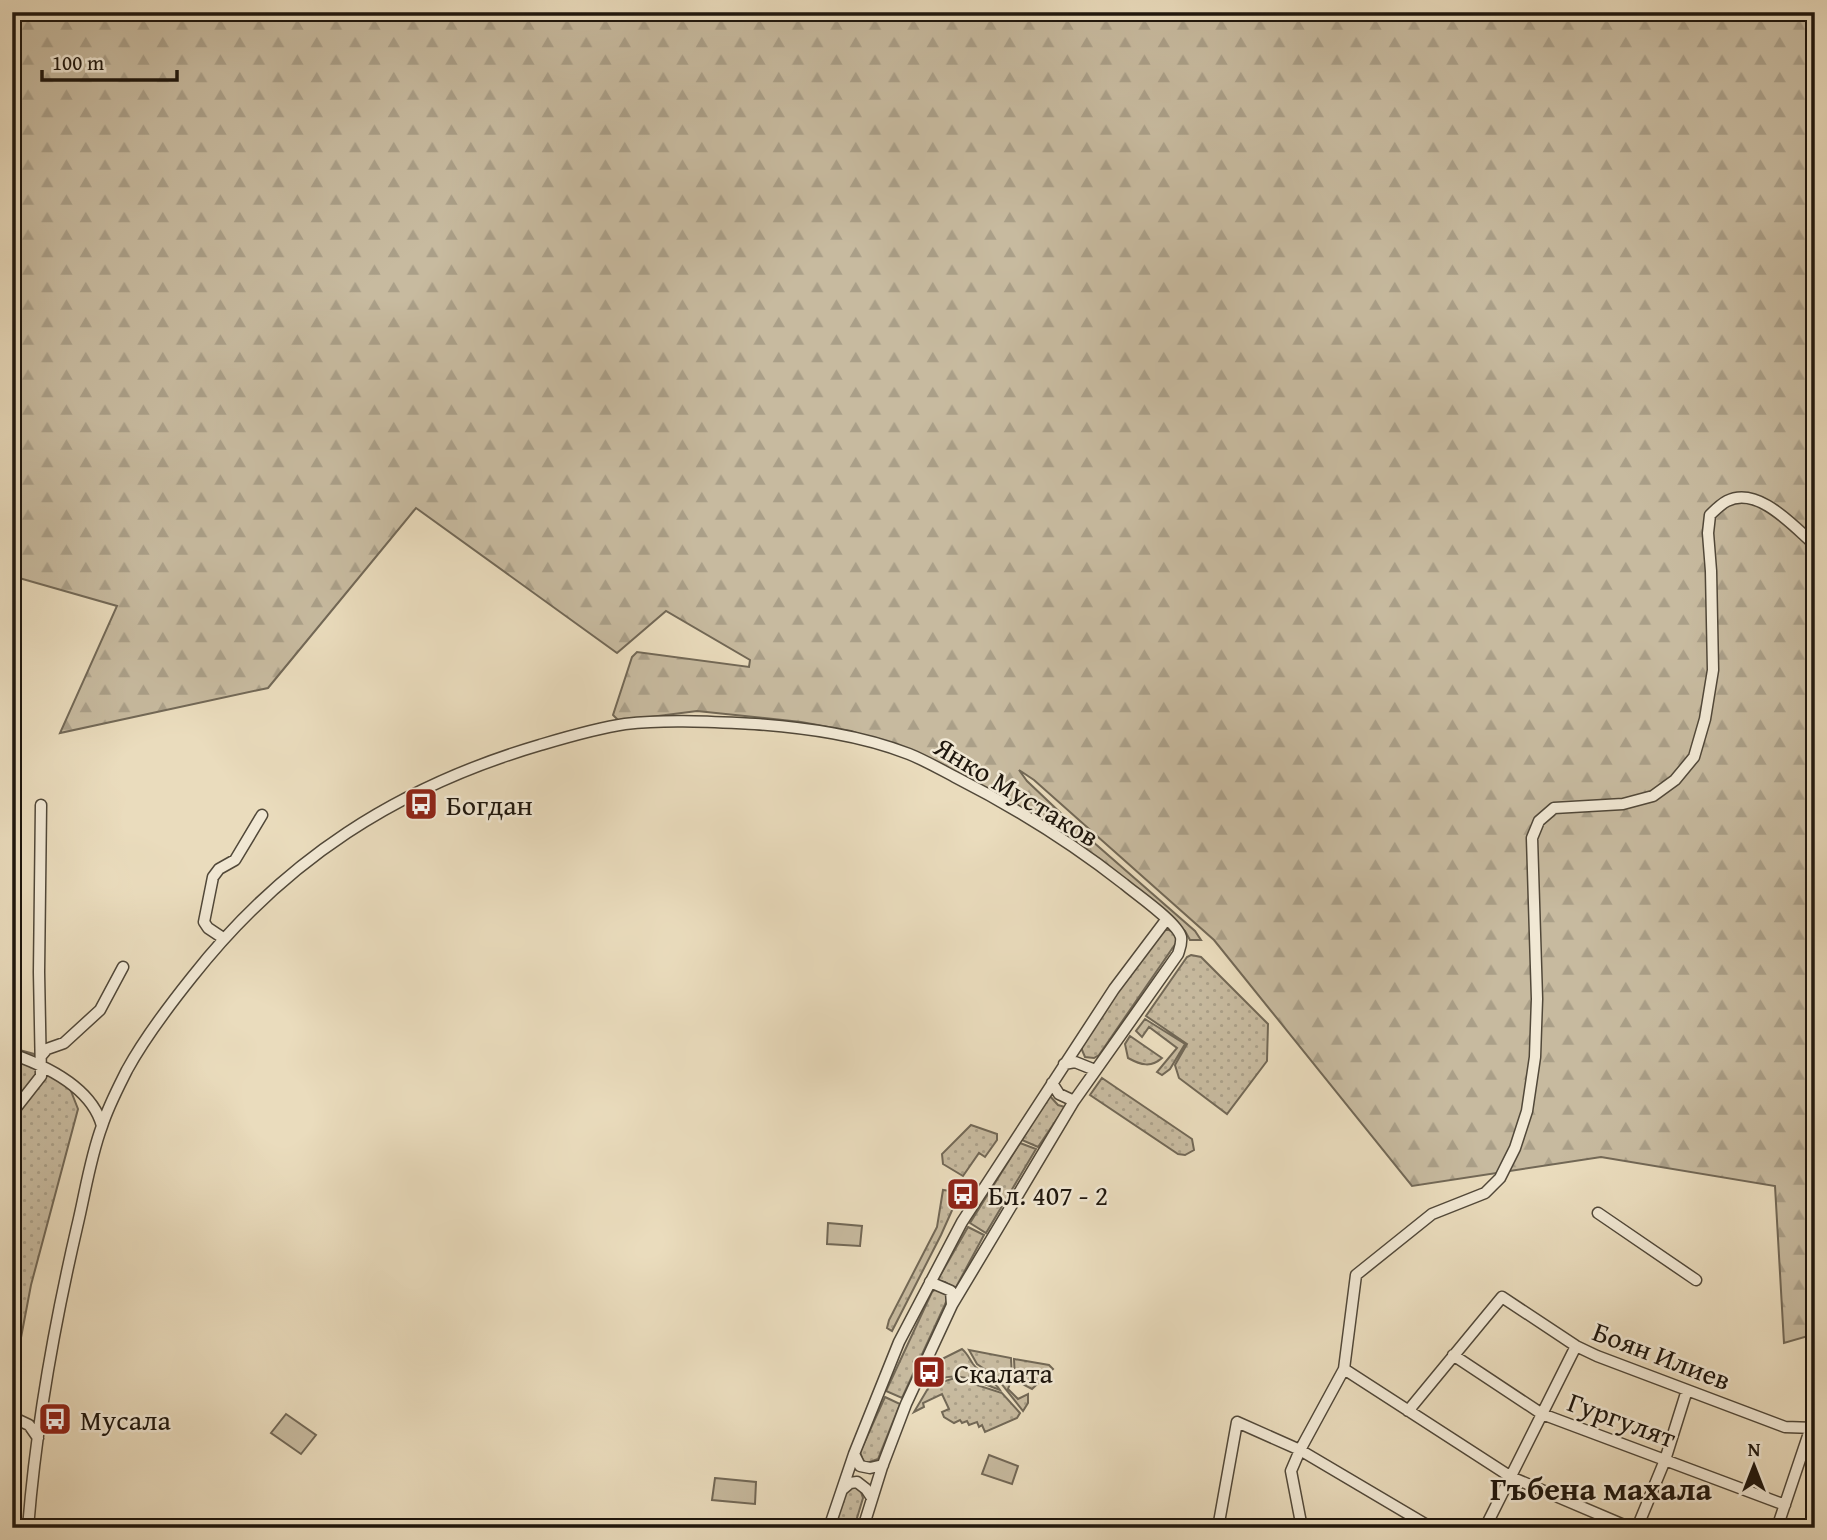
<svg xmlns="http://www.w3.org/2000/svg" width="1827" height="1540" font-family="'Gentium Book Plus',serif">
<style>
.green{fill:url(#green-dots);stroke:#726856;stroke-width:2}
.forest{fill:url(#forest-firs);stroke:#726856;stroke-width:2}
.pitch{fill:#c7ba9f;stroke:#726856;stroke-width:2}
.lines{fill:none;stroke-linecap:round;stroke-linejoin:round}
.minor-casing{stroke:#514839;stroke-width:13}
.minor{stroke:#f1e8d4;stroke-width:10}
.labels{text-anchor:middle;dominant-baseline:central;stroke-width:5;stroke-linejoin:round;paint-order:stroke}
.street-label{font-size:28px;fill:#1e160d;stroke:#f1e8d4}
.poi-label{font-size:28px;fill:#1e160d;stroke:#f1e8d4;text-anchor:start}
.quarter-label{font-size:32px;font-weight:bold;fill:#1e160d;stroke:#f1e8d4}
</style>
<defs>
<pattern id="green-dots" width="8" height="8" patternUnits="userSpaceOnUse" patternTransform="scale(1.75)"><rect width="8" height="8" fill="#c7ba9f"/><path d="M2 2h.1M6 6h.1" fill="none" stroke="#aa9f88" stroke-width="1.8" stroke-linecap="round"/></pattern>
<pattern id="forest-firs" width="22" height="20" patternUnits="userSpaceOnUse" patternTransform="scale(1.75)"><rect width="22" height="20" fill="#c7ba9f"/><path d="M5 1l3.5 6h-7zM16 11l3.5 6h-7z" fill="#aa9f88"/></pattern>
</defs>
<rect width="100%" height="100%" fill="#eadcbd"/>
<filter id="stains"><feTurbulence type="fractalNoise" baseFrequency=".00286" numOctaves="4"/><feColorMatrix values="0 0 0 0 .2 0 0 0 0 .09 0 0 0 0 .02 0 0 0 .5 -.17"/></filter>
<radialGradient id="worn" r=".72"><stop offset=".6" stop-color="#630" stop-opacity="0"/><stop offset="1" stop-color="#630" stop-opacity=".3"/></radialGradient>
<!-- green -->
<path class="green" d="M1167,929L1176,934V943L1099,1055L1094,1058L1085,1057L1082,1050V1044L1158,934Z
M1191,955L1201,957L1268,1024L1267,1061L1227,1114L1179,1078L1175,1065L1187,1044L1146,1016L1187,957Z
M1145,1019L1185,1044L1170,1069L1162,1075L1157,1072L1177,1048L1149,1027L1142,1037L1136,1031Z
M1130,1036L1162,1058C1151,1068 1141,1065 1128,1058L1125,1044Z
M12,1048L34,1054L69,1086L78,1109L31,1285L12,1385Z
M1102,1078L1192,1139L1194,1150L1185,1155L1178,1154L1090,1095Z
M1049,1095L1058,1105L1065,1107L1038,1147L1022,1140Z
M971,1125L997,1134V1140L985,1157L979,1153L963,1176L943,1164L942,1154Z
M1020,1143L1036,1149L986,1233L970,1223Z
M954,1182L962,1188L941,1235L892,1331L887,1328L889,1320L937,1227L943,1190L950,1191Z
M968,1227L984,1235L955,1289L945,1282L937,1281Z
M936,1289L947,1293V1300L902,1398L886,1391L932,1292Z
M962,1349C967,1353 969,1358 973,1364C981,1374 993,1379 1000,1390C983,1384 958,1371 941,1379L935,1376L942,1359Z
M969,1350L1011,1358L1012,1378L1008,1389L1018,1399L1028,1394V1403L1023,1411L996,1377L977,1364Z
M1014,1359L1049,1365L1053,1369L1032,1389L1015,1380Z
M955,1378L1002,1393L1020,1413L1017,1418L985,1432L982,1425L979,1427L977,1422L969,1425L967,1421L962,1423L960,1420L954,1423L944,1417L942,1412L949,1409L942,1394L923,1403L924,1407L914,1412L933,1380L939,1383Z
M885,1397L900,1404L878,1459L867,1463L863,1460L860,1452Z
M854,1487L860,1489L863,1498L854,1528H834L845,1493Z"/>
<!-- forest -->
<path class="forest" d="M12,12H1815V1334L1784,1343L1775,1186L1601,1157L1412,1186L1214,940L1034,780L1019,770L1027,781L1068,820L1195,931L1201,940H1190L1185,931L1055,833L909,752L851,731L801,722L697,711L619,721L613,715L632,657L637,652L749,667L750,660L666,611L617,653L416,508L268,688L60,733L117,606L12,576Z"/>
<!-- pitch -->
<path class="pitch" d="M828,1223L862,1226L860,1246L827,1244Z
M286,1414L316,1435L301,1454L271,1433Z
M989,1455L1018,1466L1012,1484L982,1474Z
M715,1478L756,1482L755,1504L712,1500Z"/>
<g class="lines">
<defs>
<path id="minor" d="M223,938L208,928L204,922L213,877L219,869L235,860L262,815
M12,1054C46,1066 92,1088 102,1126
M41,1056L47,1049L64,1043L100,1010L123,967
M1064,1064L1075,1062L1095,1070
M1052,1083L1059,1094L1074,1101
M12,1113L41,1076L39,972L41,805
M1598,1213L1696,1280
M930,1282L951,1291L952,1305
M1453,1355L1542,1414L1785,1505
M1344,1369L1511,1477L1631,1528
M1408,1411L1502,1297L1576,1346L1597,1356L1785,1427L1815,1428
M12,1417L29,1425L38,1438
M854,1454L860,1466L870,1468L883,1465
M843,1489L850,1483L857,1482L866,1489L872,1498
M28,1528C36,1426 54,1326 77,1227C85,1194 90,1158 102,1126C108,1107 118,1088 127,1070C145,1037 168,1007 192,977C284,860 397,787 540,745C567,737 597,728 625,724C668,719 712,722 755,724C807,728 860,735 909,754C924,760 940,769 955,777C1014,807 1072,843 1124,884C1137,895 1177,922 1181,937C1182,944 1180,948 1178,954L1074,1101L952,1305L906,1404L882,1467L863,1528
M829,1528L854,1454L899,1342L962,1222L1114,989L1166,920
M1218,1528L1237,1422L1300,1450L1432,1528
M1302,1528L1291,1471L1300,1450L1344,1369L1356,1275L1432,1214L1485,1193L1500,1178L1515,1148L1527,1111L1535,1057L1537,999L1532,838L1539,821L1554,808L1623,804L1653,796L1675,780L1694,757L1705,719L1713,670L1711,571L1708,533L1710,515C1715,510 1721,504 1727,501C1758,485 1794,527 1815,545
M1485,1528L1576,1346
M1637,1528L1665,1460L1687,1390
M1777,1528L1815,1415"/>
</defs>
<!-- minor casing -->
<use href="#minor" class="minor-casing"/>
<!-- minor -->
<use href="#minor" class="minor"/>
</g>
<!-- icons -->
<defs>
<symbol id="bus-square" viewBox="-11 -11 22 22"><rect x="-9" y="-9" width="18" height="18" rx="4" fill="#8f2418" stroke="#f1e8d4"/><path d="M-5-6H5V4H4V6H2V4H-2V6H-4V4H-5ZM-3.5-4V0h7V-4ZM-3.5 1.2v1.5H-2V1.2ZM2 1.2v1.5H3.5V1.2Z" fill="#fff"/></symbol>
</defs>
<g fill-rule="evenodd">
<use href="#bus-square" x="402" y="785" width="38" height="38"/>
<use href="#bus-square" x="944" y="1175" width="38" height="38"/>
<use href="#bus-square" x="910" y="1353" width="38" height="38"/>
<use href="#bus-square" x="36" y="1400" width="38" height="38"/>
</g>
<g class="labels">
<!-- street labels -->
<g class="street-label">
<text transform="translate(1017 791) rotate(31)">Янко Мустаков</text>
<text transform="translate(1662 1355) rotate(21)">Боян Илиев</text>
<text transform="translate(1622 1419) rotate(20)">Гургулят</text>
</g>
<!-- poi labels -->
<g class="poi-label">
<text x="446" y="804">Богдан</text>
<text x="988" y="1194">Бл. 407 - 2</text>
<text x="954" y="1372">Скалата</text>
<text x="80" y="1419">Мусала</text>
</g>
<!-- quarter labels -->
<g class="quarter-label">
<text x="1601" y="1488">Гъбена махала</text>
</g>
</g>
<!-- margin -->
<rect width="1827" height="1540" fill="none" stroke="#eadcbd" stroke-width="42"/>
<rect x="14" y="14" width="1799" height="1512" fill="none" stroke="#1e160d" stroke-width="3.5"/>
<rect x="21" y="21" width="1785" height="1498" fill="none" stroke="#1e160d" stroke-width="2"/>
<!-- north arrow -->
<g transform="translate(1754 1466)" stroke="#f1e8d4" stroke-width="5" paint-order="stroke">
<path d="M0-5L12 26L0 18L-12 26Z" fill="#1e160d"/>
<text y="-10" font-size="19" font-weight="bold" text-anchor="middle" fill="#1e160d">N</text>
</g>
<!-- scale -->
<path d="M42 70v10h135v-10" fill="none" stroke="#1e160d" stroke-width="3.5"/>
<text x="52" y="70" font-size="21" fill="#1e160d" stroke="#f1e8d4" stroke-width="5" paint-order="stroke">100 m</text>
<rect width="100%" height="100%" filter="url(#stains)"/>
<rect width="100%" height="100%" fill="url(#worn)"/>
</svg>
